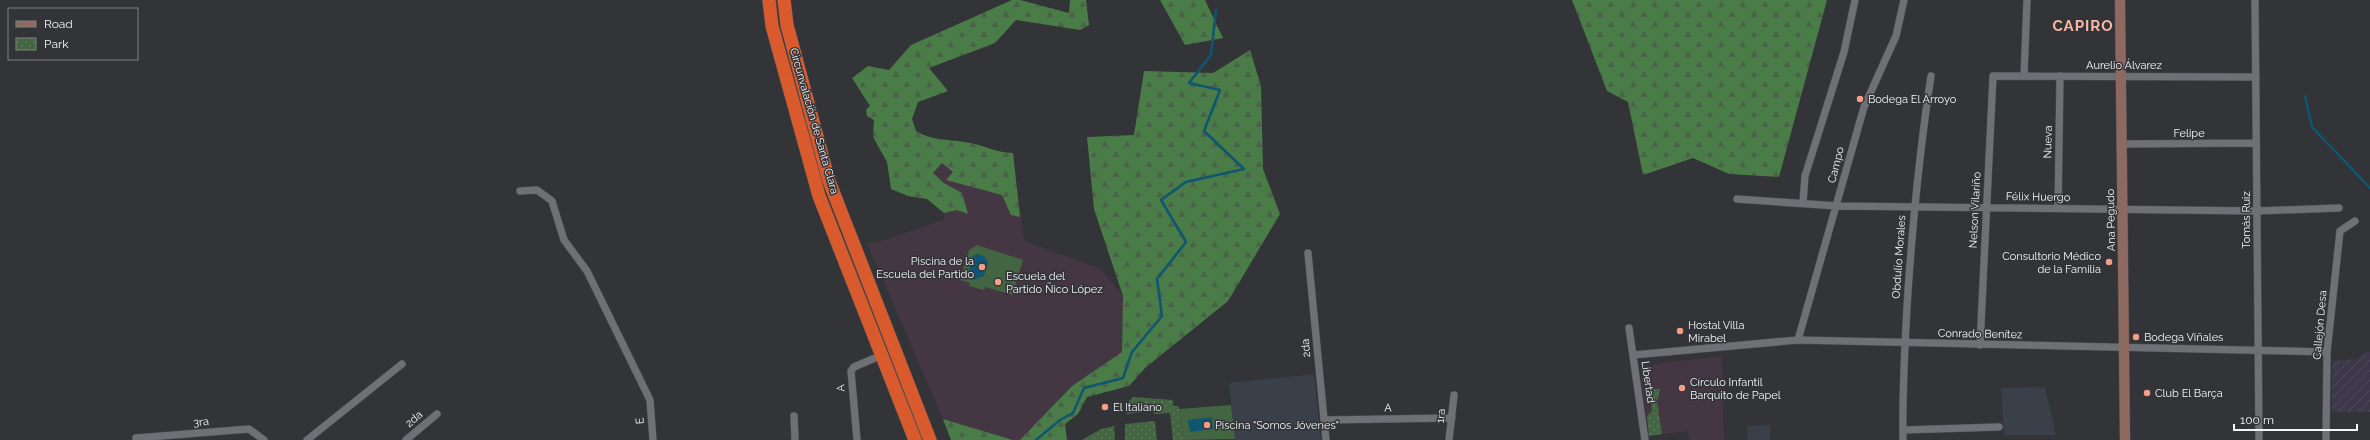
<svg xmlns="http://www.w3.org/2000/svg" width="2370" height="440" font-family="Raleway,sans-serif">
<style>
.built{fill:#3a4049}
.industrial{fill:url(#industrial-furrows)}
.education{fill:#453643}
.grass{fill:#446542}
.forest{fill:url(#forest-firs)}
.park{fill:url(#park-dots)}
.water{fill:#0e5671}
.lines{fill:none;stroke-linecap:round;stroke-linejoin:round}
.stream{stroke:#0e5671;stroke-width:2.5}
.street-casing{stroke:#4e5054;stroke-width:8}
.secondary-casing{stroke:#4e5054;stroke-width:11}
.highway-casing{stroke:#4e5054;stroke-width:14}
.street{stroke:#6e7075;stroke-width:7}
.secondary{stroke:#8e695f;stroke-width:10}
.highway{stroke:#d85a2d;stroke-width:13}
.poi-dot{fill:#f39f85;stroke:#323438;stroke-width:1.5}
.labels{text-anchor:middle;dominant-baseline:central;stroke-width:3;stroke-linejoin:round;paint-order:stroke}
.street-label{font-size:11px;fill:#f3f4f7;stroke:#323438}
.poi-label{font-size:11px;fill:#f3f4f7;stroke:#323438;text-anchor:start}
.district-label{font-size:15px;font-weight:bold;letter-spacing:1px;fill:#f9b8a5;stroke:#323438}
</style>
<defs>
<pattern id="industrial-furrows" width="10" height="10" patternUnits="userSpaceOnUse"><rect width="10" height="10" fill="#3d384a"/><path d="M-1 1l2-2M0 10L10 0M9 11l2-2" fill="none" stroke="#504c5c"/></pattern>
<pattern id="forest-firs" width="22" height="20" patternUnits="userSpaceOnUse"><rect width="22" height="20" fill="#497c46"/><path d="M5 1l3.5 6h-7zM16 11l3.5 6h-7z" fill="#496248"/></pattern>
<pattern id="park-dots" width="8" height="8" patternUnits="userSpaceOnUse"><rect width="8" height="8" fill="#446542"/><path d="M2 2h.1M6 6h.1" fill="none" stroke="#5f7c5e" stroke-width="1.8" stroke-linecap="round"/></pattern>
</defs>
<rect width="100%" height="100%" fill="#323438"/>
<!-- built -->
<path class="built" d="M1314,374L1321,440H1235L1229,383Z
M2045,387L2056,435H2004L2001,388Z
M1770,425V440H1748L1747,426Z"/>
<!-- industrial -->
<path class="industrial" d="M2370,352V412H2332V361L2358,359L2363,353Z"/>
<!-- education -->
<path class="education" d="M966,142L999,153H1013L1024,241L1101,269L1123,296L1122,352L1072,386L1020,440H1013L943,419L867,243H876L944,220V183L933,173L942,163L953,172Z
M1722,356L1724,440H1689L1688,431L1649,436L1641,377L1655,364Z"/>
<!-- grass -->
<path class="grass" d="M977,245L1023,260L1012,295L985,287L984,290L969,286L970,283L960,280L969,250Z
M1231,405L1235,439L1183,440L1179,409Z"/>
<!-- forest -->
<path class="forest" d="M1012,0H1020L1069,13L1070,0H1086L1089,25L1080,30L1016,20L995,43L929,68L948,91L918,102L912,119L916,131C932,141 947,139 964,142C982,144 995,153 1013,153L1020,217L1011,215L1002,195L946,180L953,172L942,163L933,173L944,183L962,193L968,214L957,210L944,213L927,199L908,196L891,189L887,162L873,137L874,120L867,116L866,110L870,106L852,78L868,66L889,70L911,45Z
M1160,0H1205L1223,38L1185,45Z
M1572,0H1827L1779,177L1729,174L1693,158L1643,175L1628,102L1607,91Z
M1250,50L1261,86L1263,169L1280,214L1228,301L1145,368L1129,386L1087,397L1078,414L1065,424L1067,440H1020L1072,386L1122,352L1123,296L1094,209L1087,137L1134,135L1144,71L1213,73Z
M943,419L1013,440H951Z"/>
<!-- park -->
<path class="park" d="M1654,389H1660L1657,402L1662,434L1649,436L1647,416L1652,411L1651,401Z
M1133,397L1173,400V406H1179L1183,440H1173L1170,413L1154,414L1153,411L1127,414L1126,404Z
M1155,421L1157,440H1125V424Z
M1114,426L1115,440H1082L1101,429Z"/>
<!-- water -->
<path class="water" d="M977,254L985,257L988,262L984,276L977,278L976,280L970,278L968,274L972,257Z
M1212,417L1213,429L1190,432L1188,420Z"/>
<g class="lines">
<!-- stream -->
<path class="stream" d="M2305,96L2312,127L2370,188
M1036,440L1060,420L1073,413L1084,388L1123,378L1132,352L1162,316L1157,279L1186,242L1161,200L1186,182L1244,169L1204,131L1220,90L1189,83L1211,55L1216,10"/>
<defs>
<path id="street" d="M2255,0L2259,440
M2024,76L2027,0
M2122,144L2256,143
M520,191L537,190L552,201L564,240L587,271L650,400L653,440
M1737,199L1837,206L2257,211L2339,208
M1803,203L1805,176L1844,52L1855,0
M2058,209L2060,76
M1308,253L1326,440
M1629,328L1645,440
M1798,340L1864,107L1896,36L1904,0
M1980,345L1993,76L2256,77
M1633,355L1798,340L2327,352
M794,416L795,440
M1324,420L1452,418
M1903,430L1999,427
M136,438L249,429L264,440
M307,440L402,364
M406,440L437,414
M857,440L851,371L854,367L882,355
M1449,440L1454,395
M1903,440C1902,390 1905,340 1908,291C1913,219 1920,148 1931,76
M2326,440L2327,352L2340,231L2355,221"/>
<path id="secondary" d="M2120,0L2125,440"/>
<path id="highway" d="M769,0L772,26L819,196L915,440
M784,0L787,25L829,181L930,440"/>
</defs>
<!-- street casing -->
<use href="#street" class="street-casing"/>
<!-- secondary casing -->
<use href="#secondary" class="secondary-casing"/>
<!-- highway casing -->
<use href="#highway" class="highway-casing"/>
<!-- street -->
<use href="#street" class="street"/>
<!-- secondary -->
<use href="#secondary" class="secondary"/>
<!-- highway -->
<use href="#highway" class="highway"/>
</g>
<!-- markers -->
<g class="poi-dot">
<circle cx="1860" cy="99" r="4"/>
<circle cx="2109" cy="262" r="4"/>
<circle cx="982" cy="267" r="4"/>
<circle cx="998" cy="282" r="4"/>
<circle cx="1680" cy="331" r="4"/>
<circle cx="2136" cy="337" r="4"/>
<circle cx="1682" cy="388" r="4"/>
<circle cx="2147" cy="393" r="4"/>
<circle cx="1105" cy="407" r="4"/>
<circle cx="1207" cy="425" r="4"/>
</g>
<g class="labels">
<!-- street labels -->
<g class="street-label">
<text x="2124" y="65">Aurelio Álvarez</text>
<text transform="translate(814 121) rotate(74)">Circunvalación de Santa Clara</text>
<text x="2189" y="133">Felipe</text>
<text transform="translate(2048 142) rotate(-89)">Nueva</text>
<text transform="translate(1836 165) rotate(-76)">Campo</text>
<text transform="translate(2038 197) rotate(1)">Félix Huergo</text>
<text transform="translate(1975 210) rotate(-87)">Nelson Vilariño</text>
<text transform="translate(2111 220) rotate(-91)">Ana Pegudo</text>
<text transform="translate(2246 220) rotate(-90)">Tomás Ruiz</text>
<text transform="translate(1899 257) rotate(-86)">Obdulio Morales</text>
<text transform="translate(2320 325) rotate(-85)">Callejón Desa</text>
<text transform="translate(1980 334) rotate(1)">Conrado Benítez</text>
<text transform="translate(1306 348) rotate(-95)">2da</text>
<text transform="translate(1648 382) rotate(82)">Libertad</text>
<text transform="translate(841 388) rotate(-95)">A</text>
<text transform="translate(1388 408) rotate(-1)">A</text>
<text transform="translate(1441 416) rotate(-84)">1ra</text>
<text transform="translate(414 419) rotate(-40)">2da</text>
<text transform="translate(640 421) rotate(-94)">E</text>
<text transform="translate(201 422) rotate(-5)">3ra</text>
</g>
<!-- poi labels -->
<g class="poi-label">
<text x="1868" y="99">Bodega El Arroyo</text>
<text x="2101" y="256" text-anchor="end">Consultorio Médico<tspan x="2101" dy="13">de la Familia</tspan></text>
<text x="974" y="261" text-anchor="end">Piscina de la<tspan x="974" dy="13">Escuela del Partido</tspan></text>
<text x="1006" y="276">Escuela del<tspan x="1006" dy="13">Partido Ñico López</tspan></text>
<text x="1688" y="325">Hostal Villa<tspan x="1688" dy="13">Mirabel</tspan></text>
<text x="2144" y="337">Bodega Viñales</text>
<text x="1690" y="382">Círculo Infantil<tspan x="1690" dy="13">Barquito de Papel</tspan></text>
<text x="2155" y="393">Club El Barça</text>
<text x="1113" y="407">El Italiano</text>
<text x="1215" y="425">Piscina "Somos Jóvenes"</text>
</g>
<!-- district labels -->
<g class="district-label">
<text x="2083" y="26">CAPIRO</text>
</g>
</g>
<!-- legend -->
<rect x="8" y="8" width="130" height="52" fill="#323438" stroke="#7f8184"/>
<rect x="16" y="21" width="20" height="6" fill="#8e695f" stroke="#7f8184"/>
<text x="44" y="28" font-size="12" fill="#f3f4f7">Road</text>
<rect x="16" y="38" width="20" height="12" fill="url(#park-dots)" stroke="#7f8184"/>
<text x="44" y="48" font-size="12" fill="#f3f4f7">Park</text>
<!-- scale -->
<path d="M2234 424v6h123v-6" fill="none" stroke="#f3f4f7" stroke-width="2"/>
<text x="2240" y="424" font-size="12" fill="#f3f4f7" stroke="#323438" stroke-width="3" paint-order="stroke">100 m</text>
</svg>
